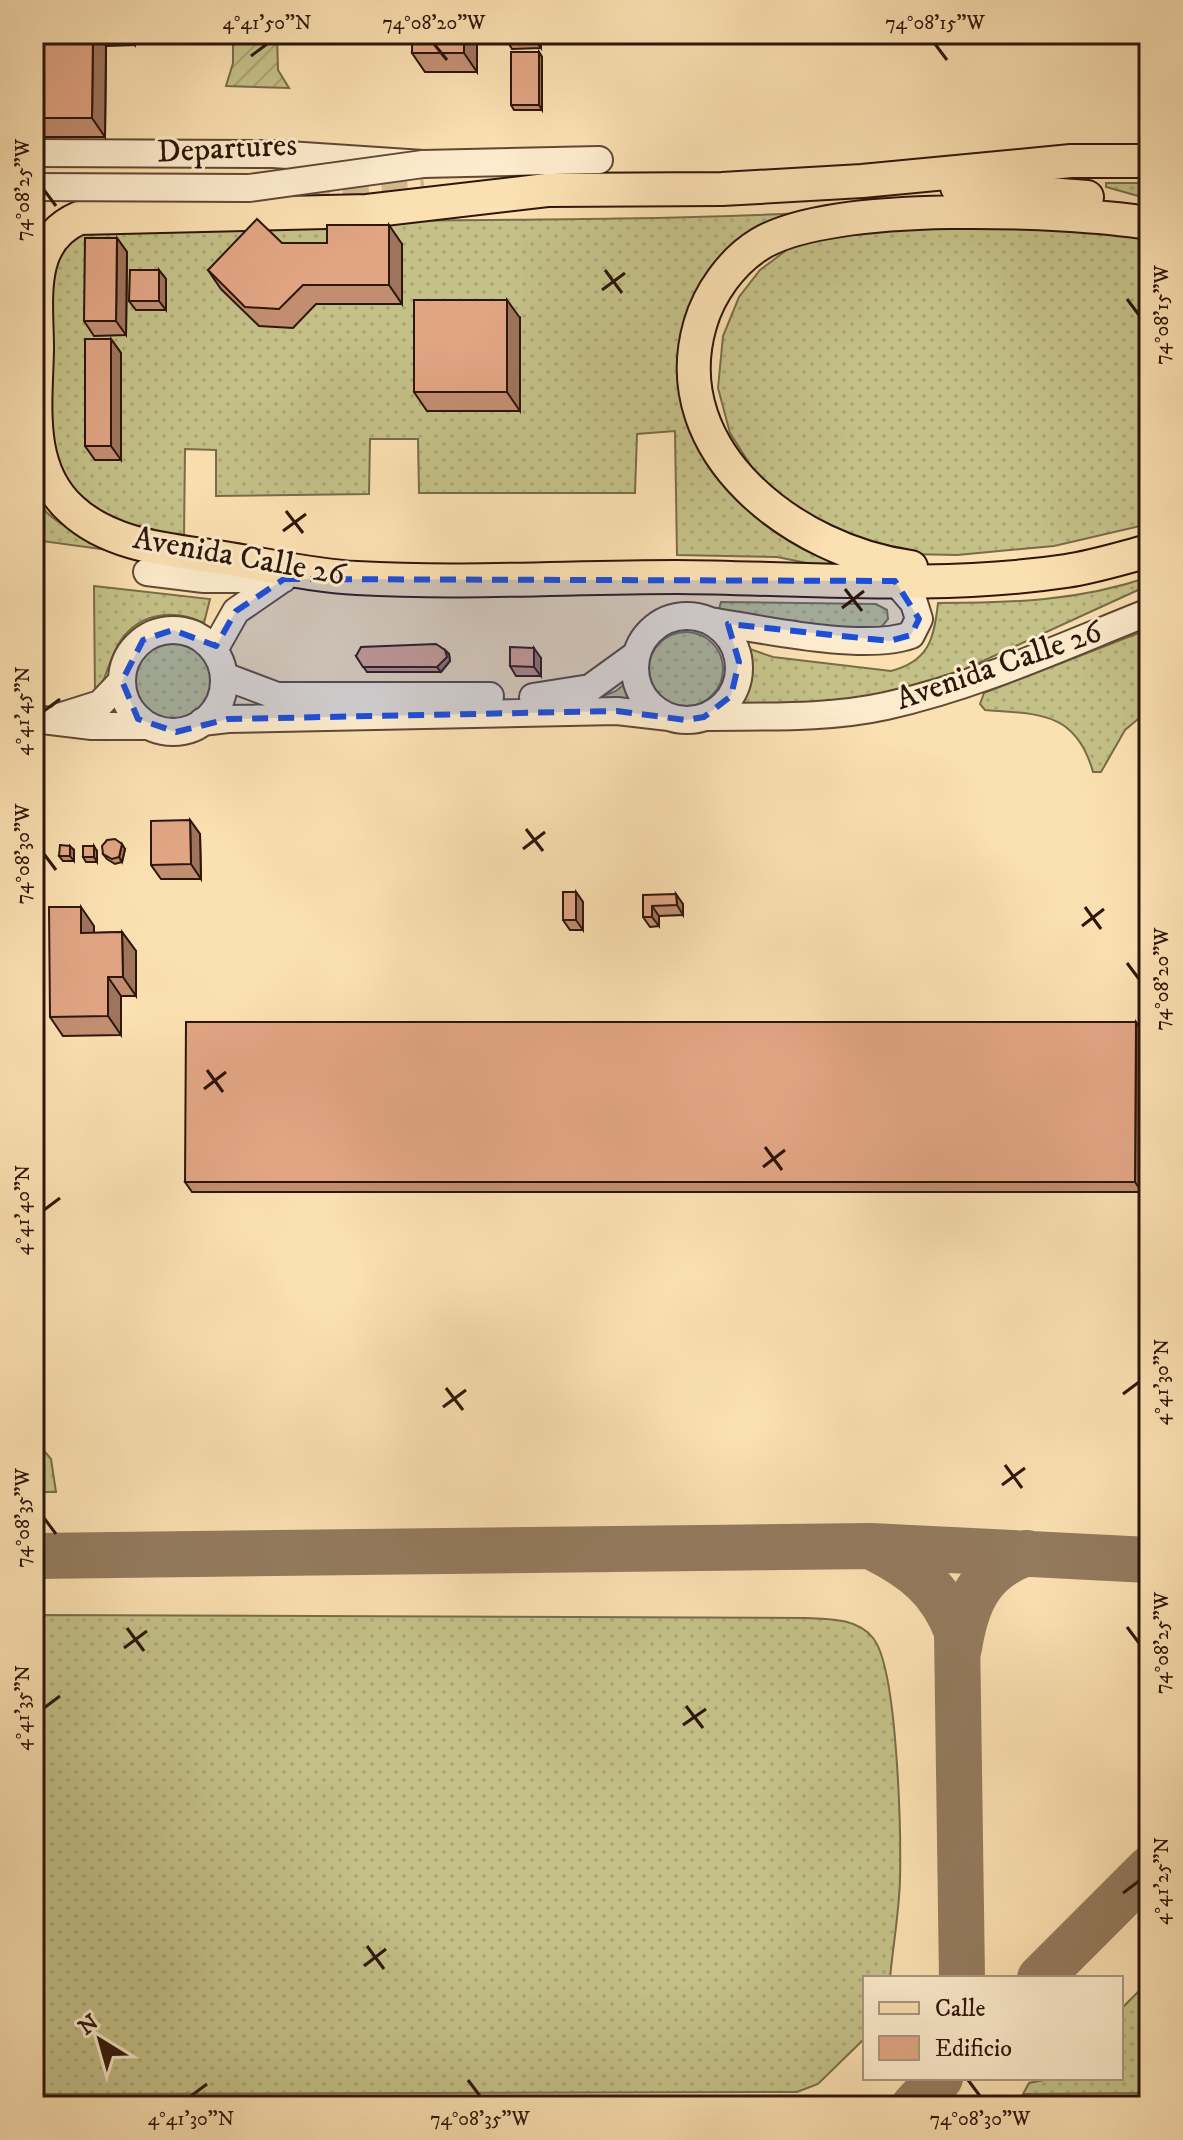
<svg xmlns="http://www.w3.org/2000/svg" width="1183" height="2140" font-family="'IM FELL DW Pica',serif">
<style>
.grass{fill:url(#grass-dots);stroke:#796c49;stroke-width:2}
.garden{fill:url(#garden-furrows);stroke:#796c49;stroke-width:2}
.lines{fill:none;stroke-linecap:round;stroke-linejoin:round}
.taxiway{stroke:#947b5e;stroke-width:46}
.minor-tunnel{stroke:#d2b890;stroke-width:26;stroke-dasharray:26 13;stroke-linecap:butt}
.minor-casing{stroke:#614834;stroke-width:30}
.major-casing{stroke:#2e160a;stroke-width:36}
.minor{stroke:#fcebcc;stroke-width:26}
.major{stroke:#fbe0b1;stroke-width:32}
.minor-bridge-casing{stroke:#614834;stroke-width:30;stroke-linecap:butt}
.minor-bridge{stroke:#fcebcc;stroke-width:26}
.wall{fill:#c28e72;stroke:#2e160a;stroke-width:2}
.shaded-wall{fill:#9e745c;stroke:#2e160a;stroke-width:2}
.building{fill:#e1a584;stroke:#2e160a;stroke-width:2}
.marked{fill:#1d4ed8;fill-opacity:0.2;stroke:#1d4ed8;stroke-width:6;stroke-dasharray:16 10;stroke-linejoin:round}
.ticks{fill:none;stroke:#2e160a;stroke-width:3}
.labels{text-anchor:middle;dominant-baseline:central;stroke-width:6;stroke-linejoin:round;paint-order:stroke}
.street-label{font-size:32px;fill:#2e160a;stroke:#fcebcc}
.neatline{fill:none;stroke:#2e160a;stroke-width:3}
.ticks-label{font-size:20px;text-anchor:middle;fill:#2e160a}
</style>
<defs>
<pattern id="grass-dots" width="8" height="8" patternUnits="userSpaceOnUse" patternTransform="scale(2)"><rect width="8" height="8" fill="#c4c188"/><path d="M2 2h.1M6 6h.1" fill="none" stroke="#a9a574" stroke-width="1.8" stroke-linecap="round"/></pattern>
<pattern id="garden-furrows" width="10" height="10" patternUnits="userSpaceOnUse" patternTransform="scale(2)"><rect width="10" height="10" fill="#c4c188"/><path d="M-1 1l2-2M0 10L10 0M9 11l2-2" fill="none" stroke="#a9a574"/></pattern>
</defs>
<rect width="100%" height="100%" fill="#fbe0b1"/>
<filter id="stains"><feTurbulence type="fractalNoise" baseFrequency=".0025" numOctaves="4"/><feColorMatrix values="0 0 0 0 .2 0 0 0 0 .09 0 0 0 0 .02 0 0 0 .5 -.17"/></filter>
<radialGradient id="worn" r=".72"><stop offset=".6" stop-color="#630" stop-opacity="0"/><stop offset="1" stop-color="#630" stop-opacity=".3"/></radialGradient>
<!-- grass -->
<path class="grass" d="M1106,183H1149V199L1106,187Z
M803,213L715,275L696,428L867,575L777,557L677,555L675,431L637,434L635,493H419L418,439H370L369,494L216,496V450L185,449L184,537L130,524L92,507L67,482L52,444L48,284L62,250L84,227C323,217 563,224 803,213Z
M1002,224L1149,234V524L1054,546L957,555L908,554L827,532L760,480L730,433L718,388L723,336L739,297L760,270L792,246L852,225Z
M34,497C57,534 106,542 145,555L34,540Z
M1149,577V585L948,677L868,697L736,710C750,689 752,673 747,648L773,657L891,671C929,661 934,639 938,603C1011,603 1079,601 1149,577Z
M94,586L210,599L204,623C175,609 141,612 121,640C109,657 107,679 95,697Z
M721,602L876,604L887,610L888,619L879,630L770,623L719,609Z
M1149,629V710L1125,730L1101,772H1093C1076,711 1038,714 985,710L980,704L984,693Z
M649 669a37 37 0 1 1 74 0a37 37 0 1 1-74 0Z
M133 681a39 39 0 1 1 78 0a39 39 0 1 1-78 0Z
M628,681L638,704H583L616,691Z
M34,1439L51,1459L56,1492H34Z
M34,1615L805,1618C829,1619 857,1618 873,1638C898,1668 901,1836 900,1880C899,1913 893,1946 890,1978H865V2038L818,2084L797,2092L34,2094Z
M1149,1981V2106H1140L1139,2093L1023,2094L1029,2083L1054,2078H1121V2009Z"/>
<!-- garden -->
<path class="garden" d="M233,34H277L278,70L289,88L226,86L233,63Z"/>
<g class="lines">
<!-- taxiway -->
<path class="taxiway" d="M874,1548C914,1568 941,1589 957,1632L962,1978
M34,1556L871,1546L1149,1560
M959,1648C966,1603 980,1569 1027,1553
M1040,1978L1149,1869
M914,2106L940,2078"/>
<!-- minor-tunnel -->
<path class="minor-tunnel" d="M265,197L424,185"/>
<defs>
<path id="minor" d="M34,153L273,154L423,164L599,160
M147,572L204,579H283
M635 668a52 52 0 1 1 104 0a52 52 0 1 1-104 0Z
M710,621C761,629 864,652 911,635L919,619L914,603L895,581
M122 681a51 51 0 1 1 102 0a51 51 0 1 1-102 0Z
M214,650L236,611L281,580
M224,676L277,696H490
M533,697L590,688L637,654
M62,716L100,704L122,681
M704,717C764,716 827,719 886,706C977,686 1063,646 1149,612
M34,719L92,726H149
M202,722L228,719L617,711L669,717"/>
<path id="major" d="M1149,161H1071L862,181L722,189L547,190L367,211L79,218C26,241 37,301 37,349C36,404 26,468 71,509C111,547 172,550 224,558C268,565 313,576 357,578C463,584 570,577 676,577C806,578 938,590 1066,571C1094,567 1122,558 1149,551
M957,187L1087,197
M911,567C797,552 663,453 700,325C709,293 732,261 760,244C831,200 1064,210 1149,223"/>
</defs>
<!-- minor casing -->
<use href="#minor" class="minor-casing"/>
<!-- major casing -->
<use href="#major" class="major-casing"/>
<!-- minor -->
<use href="#minor" class="minor"/>
<!-- major -->
<use href="#major" class="major"/>
<defs>
<path id="minor-bridge" d="M34,187L249,188L423,164"/>
</defs>
<!-- minor-bridge casing -->
<use href="#minor-bridge" class="minor-bridge-casing"/>
<!-- minor-bridge -->
<use href="#minor-bridge" class="minor-bridge"/>
</g>
<!-- wall -->
<path class="wall" d="M34,34H135V45L106,46L105,137H34Z
M477,34V72H425L412,53Z
M540,34L541,48L512,49L509,44Z
M539,52L542,57V110H514L511,105Z
M117,238L127,252L126,335L94,336L84,321Z
M282,243L402,244V304H316L293,328L259,326L221,289L208,270Z
M159,270L166,279V310H136L129,301Z
M520,318V411H427L414,392Z
M111,339L121,353V460H95L85,446Z
M445,650L449,654L450,661L441,672H367L356,656Z
M541,658V676H516L510,666Z
M190,820L200,834L201,879H161L151,865Z
M125,849L122,862L115,864L107,859L103,854Z
M74,850V861H63L59,856Z
M97,851V862H86L83,857Z
M576,892L583,902V930H570L563,920Z
M643,895L683,904V915L659,916V926L650,927L643,917Z
M94,926V933L122,932L136,951V996H121V1035L63,1036L50,1017Z
M1143,1032L1142,1192H192L185,1182Z"/>
<!-- shaded-wall -->
<path class="shaded-wall" d="M93,34H98L106,46L105,137L92,118Z
M127,34H135V45Z
M464,34H477V72L464,53Z
M537,34H540L541,48L537,43Z
M539,52L542,57V110L539,105Z
M389,225L402,244V304L389,285Z
M117,238L127,252L126,335L116,321Z
M159,270L166,279V310L159,301Z
M507,300L520,318V411L507,392Z
M111,339L121,353V460L111,446Z
M534,648L541,658V676L534,667Z
M445,650L449,654L450,661L441,672L437,667Z
M190,820L200,834L201,879L191,864Z
M122,844L125,849L122,862L119,857Z
M70,846L74,850V861L70,856Z
M94,846L97,851V862L94,857Z
M576,892L583,902V930L576,920Z
M676,894L683,904V915L677,905Z
M652,906L659,916V926L652,917Z
M81,907L94,926V952L81,933Z
M122,932L136,951V996L123,977Z
M108,977L121,996V1035L108,1016Z
M1136,1022L1143,1032L1142,1192L1135,1182Z"/>
<!-- building -->
<path class="building" d="M34,34H93L92,118H34Z
M412,34H464V53H412Z
M509,34H537V43L509,44Z
M511,52H539V105H511Z
M257,219L282,243H327V225H389V285H303L279,309L245,307L208,270Z
M85,238H117L116,321H84Z
M130,270H159V301H129Z
M414,300H507V392H414Z
M85,339H111V446H85Z
M436,644L445,650L447,657L437,667H363L356,656L361,647Z
M510,647L534,648V667L510,666Z
M190,820L191,864L151,865V821Z
M115,839L122,844L119,857L112,859L103,854L102,846L107,840Z
M60,845L70,846V856H59Z
M83,846H94V857H83Z
M563,892H576V920H563Z
M676,894L677,905L652,906V917H643V895Z
M49,907H81V933L122,932L123,977H108V1016L50,1017Z
M186,1022H1136L1135,1182H185Z"/>
<!-- marked area -->
<path class="marked" d="M284,579L895,581L919,619L911,635L890,641L728,624L739,662L731,696L704,717L686,720L617,711L228,719L176,732L138,719L122,681L143,640L173,630L216,646L236,611Z"/>
<!-- ticks -->
<path class="ticks" d="M434,44L447,60M935,44L947,60M251,56L267,44M44,190L56,206M605,270L622,293M602,290L625,273M1127,299L1139,315M286,511L303,533M283,531L306,514M845,589L862,611M842,608L864,591M44,711L60,699M526,829L543,851M523,849L545,832M44,854L56,870M1085,907L1101,929M1082,926L1104,909M1127,963L1139,979M207,1070L223,1092M204,1089L226,1072M765,1147L782,1170M763,1167L785,1150M44,1210L60,1198M446,1388L463,1410M1123,1394L1139,1382M443,1407L466,1390M1005,1465L1022,1488M1002,1485L1025,1468M44,1518L56,1534M1127,1627L1139,1643M127,1628L144,1651M124,1648L147,1631M686,1706L703,1728M44,1708L60,1696M683,1725L706,1709M1123,1893L1139,1881M367,1946L384,1969M364,1966L386,1949M468,2080L480,2096M968,2080L980,2096M191,2096L207,2084"/>
<g class="labels">
<!-- street labels -->
<g class="street-label">
<text transform="translate(227 149) rotate(-3)">Departures</text>
<text transform="translate(239 557) rotate(10)">Avenida Calle 26</text>
<text transform="translate(999 666) rotate(-19)">Avenida Calle 26</text>
</g>
</g>
<!-- margin -->
<rect width="1183" height="2140" fill="none" stroke="#fbe0b1" stroke-width="88"/>
<!-- legend -->
<rect x="863" y="1976" width="260" height="104" fill="#fcebcc" stroke="#aa967e" stroke-width="2"/>
<rect x="879" y="2002" width="40" height="12" fill="#fbe0b1" stroke="#aa967e" stroke-width="2"/>
<text x="935" y="2016" font-size="24" fill="#2e160a">Calle</text>
<rect x="879" y="2036" width="40" height="24" fill="#e1a584" stroke="#aa967e" stroke-width="2"/>
<text x="935" y="2056" font-size="24" fill="#2e160a">Edificio</text>
<!-- north arrow -->
<g transform="translate(100 2040) rotate(323)" stroke="#fcebcc" stroke-width="6" paint-order="stroke">
<path d="M0-6L14 30L0 20L-14 30Z" fill="#2e160a"/>
<text y="-12" font-size="22" font-weight="bold" text-anchor="middle" fill="#2e160a">N</text>
</g>
<rect x="44" y="44" width="1095" height="2052" class="neatline"/>
<g class="ticks-label">
<text x="267" y="29">4°41'50"N</text>
<text x="434" y="29">74°08'20"W</text>
<text x="935" y="29">74°08'15"W</text>
<text transform="translate(22 190) rotate(-90)" y="7">74°08'25"W</text>
<text transform="translate(1161 315) rotate(-90)" y="7">74°08'15"W</text>
<text transform="translate(22 711) rotate(-90)" y="7">4°41'45"N</text>
<text transform="translate(22 854) rotate(-90)" y="7">74°08'30"W</text>
<text transform="translate(1161 979) rotate(-90)" y="7">74°08'20"W</text>
<text transform="translate(22 1210) rotate(-90)" y="7">4°41'40"N</text>
<text transform="translate(1161 1382) rotate(-90)" y="7">4°41'30"N</text>
<text transform="translate(22 1518) rotate(-90)" y="7">74°08'35"W</text>
<text transform="translate(1161 1643) rotate(-90)" y="7">74°08'25"W</text>
<text transform="translate(22 1708) rotate(-90)" y="7">4°41'35"N</text>
<text transform="translate(1161 1881) rotate(-90)" y="7">4°41'25"N</text>
<text x="191" y="2125">4°41'30"N</text>
<text x="480" y="2125">74°08'35"W</text>
<text x="980" y="2125">74°08'30"W</text>
</g>
<rect width="100%" height="100%" filter="url(#stains)"/>
<rect width="100%" height="100%" fill="url(#worn)"/>
</svg>
